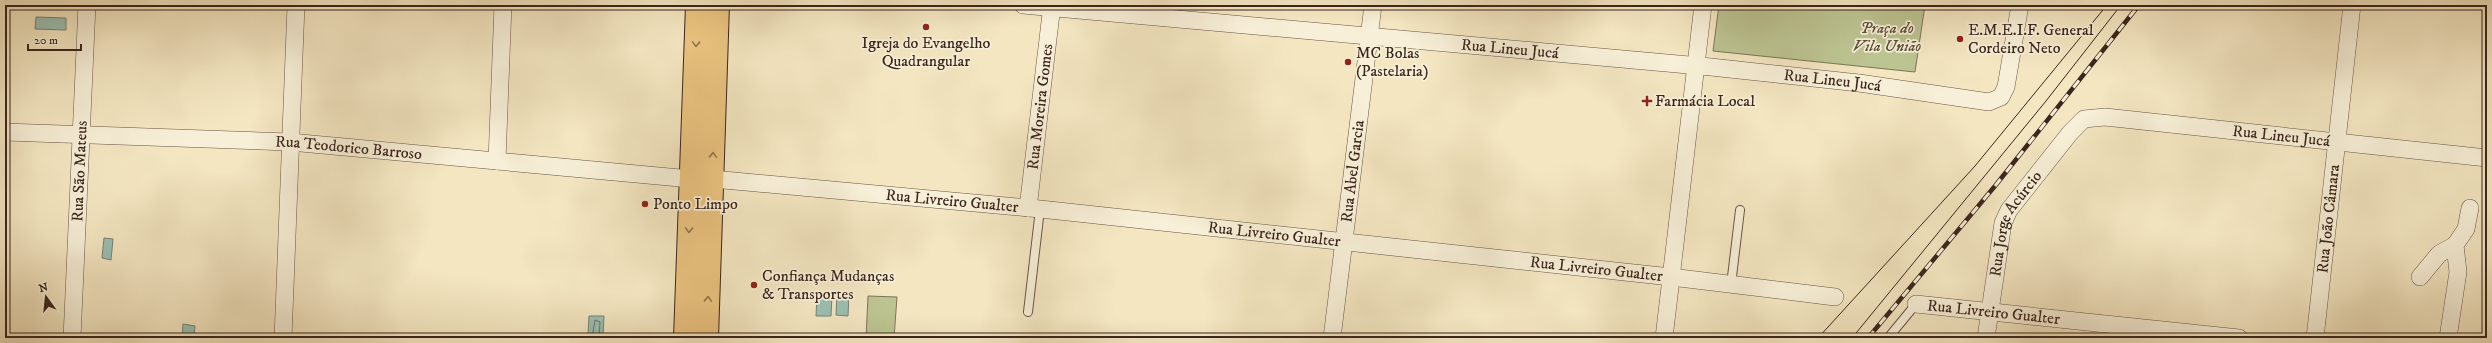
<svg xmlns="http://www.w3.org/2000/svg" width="2492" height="343" font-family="'IM FELL DW Pica',serif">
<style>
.green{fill:#bcc492;stroke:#7c7457}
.water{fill:#9bc0b3;stroke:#758277}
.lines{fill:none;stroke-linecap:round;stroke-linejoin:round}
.shore{stroke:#6b7268;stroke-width:1}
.service-casing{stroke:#695545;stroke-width:10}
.minor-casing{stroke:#695545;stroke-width:18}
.primary-casing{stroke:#3b251c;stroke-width:24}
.service{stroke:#f7efd7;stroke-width:8}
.minor{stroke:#f7efd7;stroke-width:17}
.primary{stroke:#eac380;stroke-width:22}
.tram{stroke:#3b251c;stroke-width:1}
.rail-casing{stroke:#3b251c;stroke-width:4.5}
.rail{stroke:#f7efd7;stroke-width:3;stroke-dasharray:9;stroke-linecap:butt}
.oneway{stroke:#92744e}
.poi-dot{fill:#8f2418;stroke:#f7efd7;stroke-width:1.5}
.labels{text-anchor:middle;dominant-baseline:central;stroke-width:3.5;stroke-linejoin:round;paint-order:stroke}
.park-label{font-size:16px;font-style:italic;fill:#5b4d3a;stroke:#f7efd7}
.poi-label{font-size:16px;fill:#3b251c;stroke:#f7efd7;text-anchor:start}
.street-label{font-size:16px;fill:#3b251c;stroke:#f7efd7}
</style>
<rect width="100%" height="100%" fill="#f3e6c1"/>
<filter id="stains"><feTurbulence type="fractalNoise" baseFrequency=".005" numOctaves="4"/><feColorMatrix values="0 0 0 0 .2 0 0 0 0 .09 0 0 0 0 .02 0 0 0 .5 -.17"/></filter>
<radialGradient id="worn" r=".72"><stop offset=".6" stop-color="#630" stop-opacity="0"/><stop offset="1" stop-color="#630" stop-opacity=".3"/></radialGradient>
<!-- green -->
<path class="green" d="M1719,5H1925L1915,72L1713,51Z
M868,296L897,297L894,338H866Z"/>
<!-- water -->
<path class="water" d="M36,17L66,18V30L35,29Z
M104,238L113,239L111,260L102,258Z
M837,294H849L848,316L836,315Z
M817,295H832L831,316H816Z
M589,316H604L603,337L588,336Z
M183,324L195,326L194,338H182Z"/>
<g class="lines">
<!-- shore -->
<path class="shore" d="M592,338L595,320L600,322L599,338"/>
<defs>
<path id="service" d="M1731,285L1740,210
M1028,312L1040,209
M1888,338L1916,304"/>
<g id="minor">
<path id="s1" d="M1023,5L1711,67L1859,83L1989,102L2001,97L2006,87L2020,5"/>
<path id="s2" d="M5,132L290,142L691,179"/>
<path d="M497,161L503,5"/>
<path id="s3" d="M713,179L1040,209L1671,277L1835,297"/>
<path id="s4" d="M1028,208L1052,5"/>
<path d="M2420,277L2439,254L2455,245"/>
<path id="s5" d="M1916,304L2239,338"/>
<path id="s6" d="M72,338L87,5"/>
<path d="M283,338L296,5"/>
<path id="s7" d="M1332,338L1373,5"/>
<path d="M1664,338L1703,5"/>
<path id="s8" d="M1986,338L2003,223L2009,210L2070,133L2084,119L2105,117L2487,158"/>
<path id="s9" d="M2315,338L2352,5"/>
<path d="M2448,338L2458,272L2455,245L2466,229L2470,208"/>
</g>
<path id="primary" d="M685,338L697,5
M707,338L718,5"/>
</defs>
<!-- service casing -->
<use href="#service" class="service-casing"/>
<!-- minor casing -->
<use href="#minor" class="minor-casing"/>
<!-- primary casing -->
<use href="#primary" class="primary-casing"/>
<!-- service -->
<use href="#service" class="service"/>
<!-- minor -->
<use href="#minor" class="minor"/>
<!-- primary -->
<use href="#primary" class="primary"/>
<!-- tram -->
<path class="tram" d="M1818,338L1975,166L2107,5
M1852,338L2046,101L2121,5"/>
<defs>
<path id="rail" d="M1868,338L1995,186L2139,5"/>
</defs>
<!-- rail casing -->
<use href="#rail" class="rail-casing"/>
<!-- rail -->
<use href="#rail" class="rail"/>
</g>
<!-- one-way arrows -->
<defs><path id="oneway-chevron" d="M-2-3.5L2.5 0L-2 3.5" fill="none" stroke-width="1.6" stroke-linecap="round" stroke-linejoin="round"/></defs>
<g class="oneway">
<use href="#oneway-chevron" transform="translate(696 44) rotate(92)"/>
<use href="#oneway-chevron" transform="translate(713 155) rotate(-88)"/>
<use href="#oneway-chevron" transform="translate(689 230) rotate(92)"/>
<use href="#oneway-chevron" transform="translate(708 299) rotate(-88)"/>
</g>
<!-- markers -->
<g class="poi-dot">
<circle cx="926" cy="27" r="4"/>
<circle cx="1960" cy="39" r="4"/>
<circle cx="1348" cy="62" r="4"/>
<path d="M1645 95h4v4h4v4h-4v4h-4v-4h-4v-4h4z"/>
<circle cx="645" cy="204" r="4"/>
<circle cx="754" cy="285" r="4"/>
</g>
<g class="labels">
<!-- park labels -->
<g class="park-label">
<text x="1887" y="28">Praça do<tspan x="1887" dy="18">Vila União</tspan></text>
</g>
<!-- poi labels -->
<g class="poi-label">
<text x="1968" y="30">E.M.E.I.F. General<tspan x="1968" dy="18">Cordeiro Neto</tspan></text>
<text x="926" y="43" text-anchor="middle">Igreja do Evangelho<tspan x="926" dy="18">Quadrangular</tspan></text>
<text x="1356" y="53">MC Bolas<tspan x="1356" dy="18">(Pastelaria)</tspan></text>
<text x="1655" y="101">Farmácia Local</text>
<text x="653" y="204">Ponto Limpo</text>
<text x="762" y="276">Confiança Mudanças<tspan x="762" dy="18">&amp; Transportes</tspan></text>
</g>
<!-- street labels -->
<g class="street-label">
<text stroke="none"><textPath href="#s1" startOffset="489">Rua Lineu Jucá</textPath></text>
<text stroke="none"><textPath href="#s1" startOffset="813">Rua Lineu Jucá</textPath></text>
<text stroke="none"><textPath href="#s4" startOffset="102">Rua Moreira Gomes</textPath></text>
<text stroke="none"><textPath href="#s8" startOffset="447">Rua Lineu Jucá</textPath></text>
<text stroke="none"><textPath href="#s2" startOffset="344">Rua Teodorico Barroso</textPath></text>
<text stroke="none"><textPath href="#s6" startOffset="167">Rua São Mateus</textPath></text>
<text stroke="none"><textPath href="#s7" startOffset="168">Rua Abel Garcia</textPath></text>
<text stroke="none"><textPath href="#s3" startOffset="240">Rua Livreiro Gualter</textPath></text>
<text stroke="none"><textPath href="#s9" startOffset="120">Rua João Câmara</textPath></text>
<text stroke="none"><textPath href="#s8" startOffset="120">Rua Jorge Acúrcio</textPath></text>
<text stroke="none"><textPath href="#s3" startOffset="564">Rua Livreiro Gualter</textPath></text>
<text stroke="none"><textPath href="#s3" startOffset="888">Rua Livreiro Gualter</textPath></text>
<text stroke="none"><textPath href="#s5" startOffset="78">Rua Livreiro Gualter</textPath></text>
</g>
</g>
<!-- margin -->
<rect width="2492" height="343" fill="none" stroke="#f3e6c1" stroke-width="20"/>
<rect x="6" y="6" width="2480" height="331" fill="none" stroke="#3b251c" stroke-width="2"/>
<rect x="10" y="10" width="2472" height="323" fill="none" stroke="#3b251c"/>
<!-- north arrow -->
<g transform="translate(46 297) rotate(345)" stroke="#f7efd7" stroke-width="3" paint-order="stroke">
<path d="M0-3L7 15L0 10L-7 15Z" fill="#3b251c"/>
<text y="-6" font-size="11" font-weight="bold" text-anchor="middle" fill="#3b251c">N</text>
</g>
<!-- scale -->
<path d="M28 44v6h53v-6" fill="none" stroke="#3b251c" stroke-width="2"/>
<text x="34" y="44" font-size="12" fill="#3b251c" stroke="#f7efd7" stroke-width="3" paint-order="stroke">20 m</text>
<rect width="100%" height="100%" filter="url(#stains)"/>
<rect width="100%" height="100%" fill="url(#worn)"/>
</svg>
